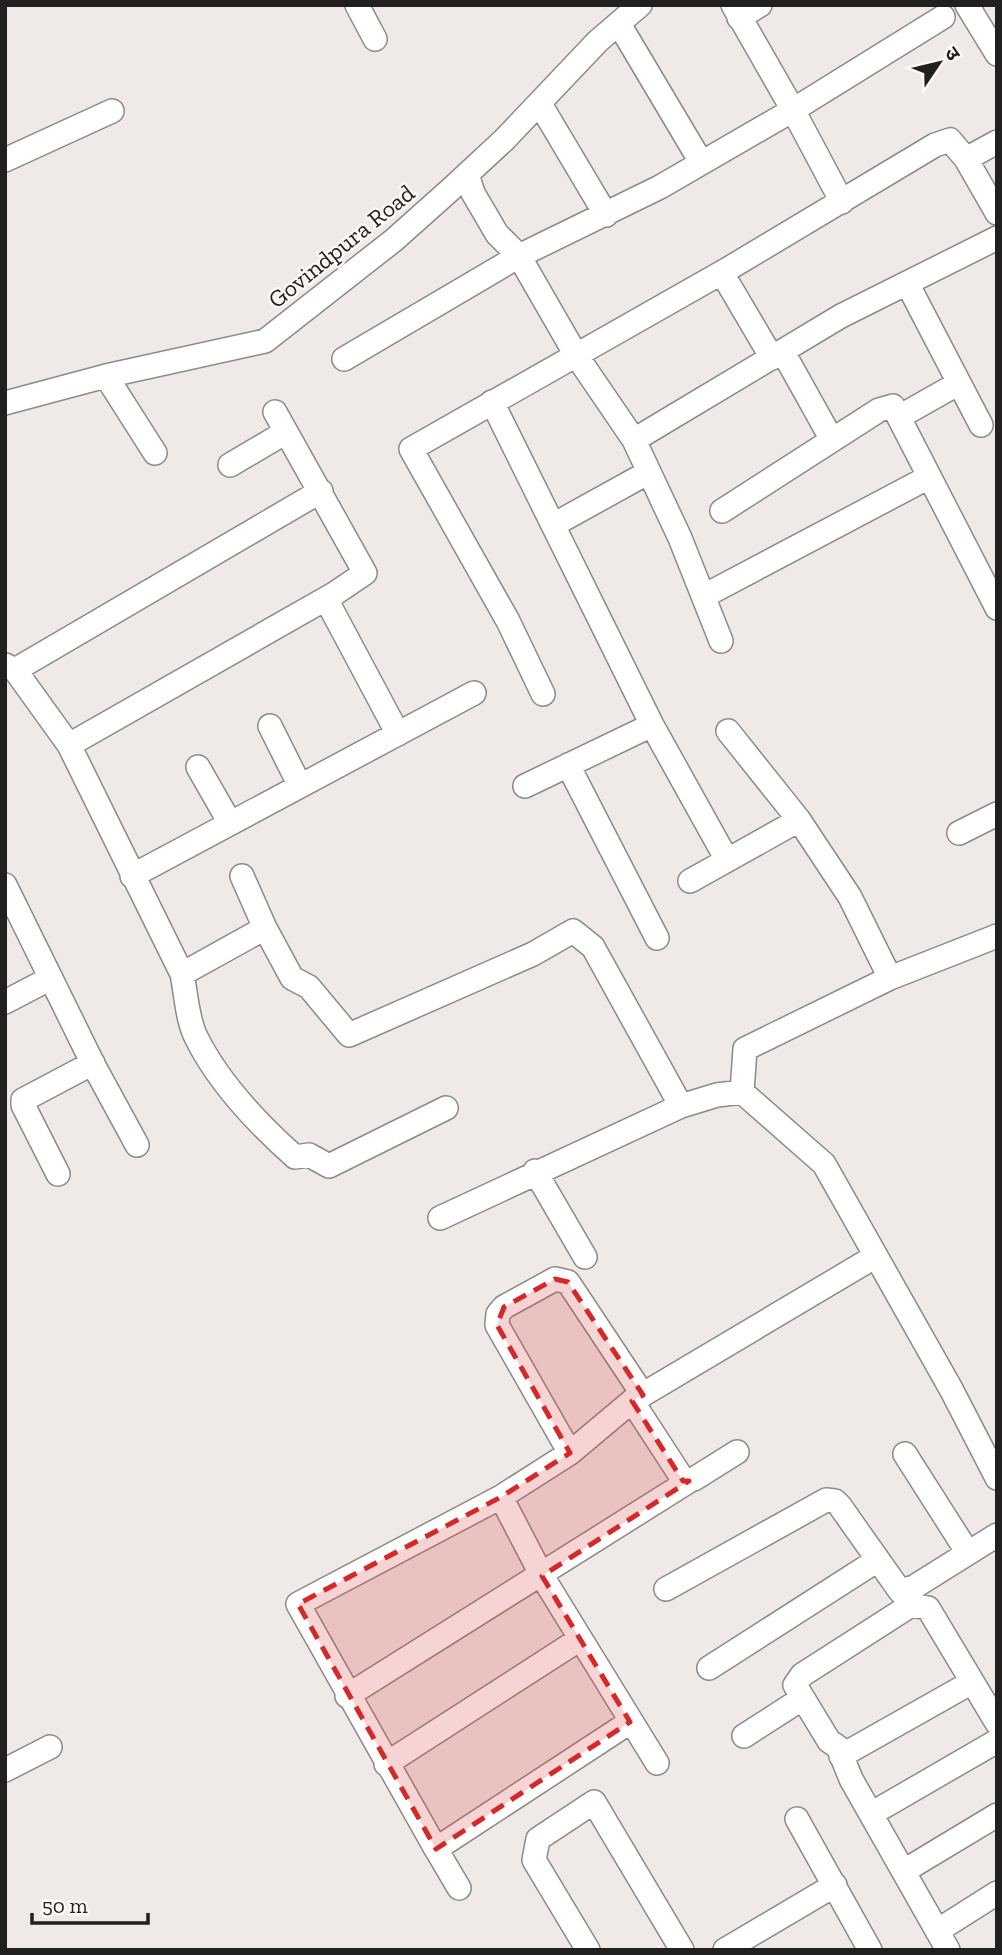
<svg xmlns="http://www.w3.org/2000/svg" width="1002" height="1955" font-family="'Zilla Slab','Noto Sans Devanagari',serif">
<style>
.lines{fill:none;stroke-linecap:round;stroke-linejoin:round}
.minor-casing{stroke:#8e8987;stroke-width:26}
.minor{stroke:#fff;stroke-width:23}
.marked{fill:#d62828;fill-opacity:0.2;stroke:#d62828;stroke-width:5;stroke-dasharray:14 9;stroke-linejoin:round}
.labels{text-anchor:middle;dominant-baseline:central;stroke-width:5;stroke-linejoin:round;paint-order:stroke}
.street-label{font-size:24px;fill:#22201f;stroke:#fdf7f5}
</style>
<rect width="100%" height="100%" fill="#efeae8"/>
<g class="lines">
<defs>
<path id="minor" d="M357,5L375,39
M967,5L997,54
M739,18L760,5
M619,24L701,162
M540,104L606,215
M966,159L997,213
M5,160L112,111
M467,174L473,193L497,234L519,256L576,355L634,440L680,538L721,641
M842,202L793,110L943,17
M722,273L772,358
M907,283L981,425
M783,352L832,440
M344,359L519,256L660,187L793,110L733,5
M106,376L155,453
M492,402L652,725L727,860
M5,403L106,376L265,341L394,240L450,190L504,140L598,41L640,5
M899,417L959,383
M634,440L841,316L997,238
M230,465L286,432
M722,511L879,410L893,406L997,608
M555,524L649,472
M704,596L929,477
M326,599L398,734
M5,665L15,670L69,745L182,974L265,928L292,978L309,987L349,1035L533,954L573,931L593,947L681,1106L717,1095L742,1092L824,1164L951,1389L997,1478
M15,670L321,491
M543,694L508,621L411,449L728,269L935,145L950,140L966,159L997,142
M270,726L300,786
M728,731L799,820
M69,745L334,594L365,573L275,412
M568,765L657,938
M198,767L230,823
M525,786L652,725
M959,833L997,814
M132,876L474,693
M242,876L265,928
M690,881L799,820L850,897L890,978
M5,885L94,1066L137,1145
M182,974C186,993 187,1019 196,1037C218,1082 258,1124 295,1157L309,1155L329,1166L446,1108
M5,1002L51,978
M742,1092L745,1049L890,978L997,936
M535,1171L585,1257
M58,1174L23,1105V1100L93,1063
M440,1218L681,1106
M632,1401L684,1481L694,1479L737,1452
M570,1453L497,1325L498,1314L504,1307L555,1279L568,1282L643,1395
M905,1454L968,1553
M501,1497L542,1576L657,1763
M666,1589L826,1500L835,1501L840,1506L900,1591L914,1587L997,1535
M709,1668L876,1561
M347,1696L689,1481
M630,1722L436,1849L298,1604L501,1497L570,1453L632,1401L876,1256
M744,1736L803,1698
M841,1756L972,1682
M386,1764L580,1639
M5,1770L50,1747
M871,1814L997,1741
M797,1819L870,1950
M436,1849L459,1888
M904,1871L997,1815
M937,1931L997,1893
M588,1950L534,1860L538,1839L594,1802L682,1950
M725,1950L835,1885
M948,1950L851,1779L838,1747L829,1741L795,1685L802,1675L911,1605L928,1608L997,1723"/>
</defs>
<!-- minor casing -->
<use href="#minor" class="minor-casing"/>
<!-- minor -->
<use href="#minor" class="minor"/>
</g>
<!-- marked area -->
<path class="marked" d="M555,1279L568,1282L643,1395L632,1401L683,1481H689L542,1576L630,1722L436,1849L298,1604L501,1497L570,1453L497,1325L504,1307Z"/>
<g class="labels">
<!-- street labels -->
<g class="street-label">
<text transform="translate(341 246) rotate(-39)">Govindpura Road</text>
</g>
</g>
<!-- border -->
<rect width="1002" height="1955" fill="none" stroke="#22201f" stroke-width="14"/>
<!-- north arrow -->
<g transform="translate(939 63) rotate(55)" stroke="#fdf7f5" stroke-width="5" paint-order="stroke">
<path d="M0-5L12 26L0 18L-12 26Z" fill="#22201f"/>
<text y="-10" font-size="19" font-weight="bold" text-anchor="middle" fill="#22201f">उ</text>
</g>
<!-- scale -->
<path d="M32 1913v10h116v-10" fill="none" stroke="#22201f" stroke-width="3.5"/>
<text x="42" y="1913" font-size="21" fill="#22201f" stroke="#fdf7f5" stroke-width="5" paint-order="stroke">50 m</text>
</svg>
